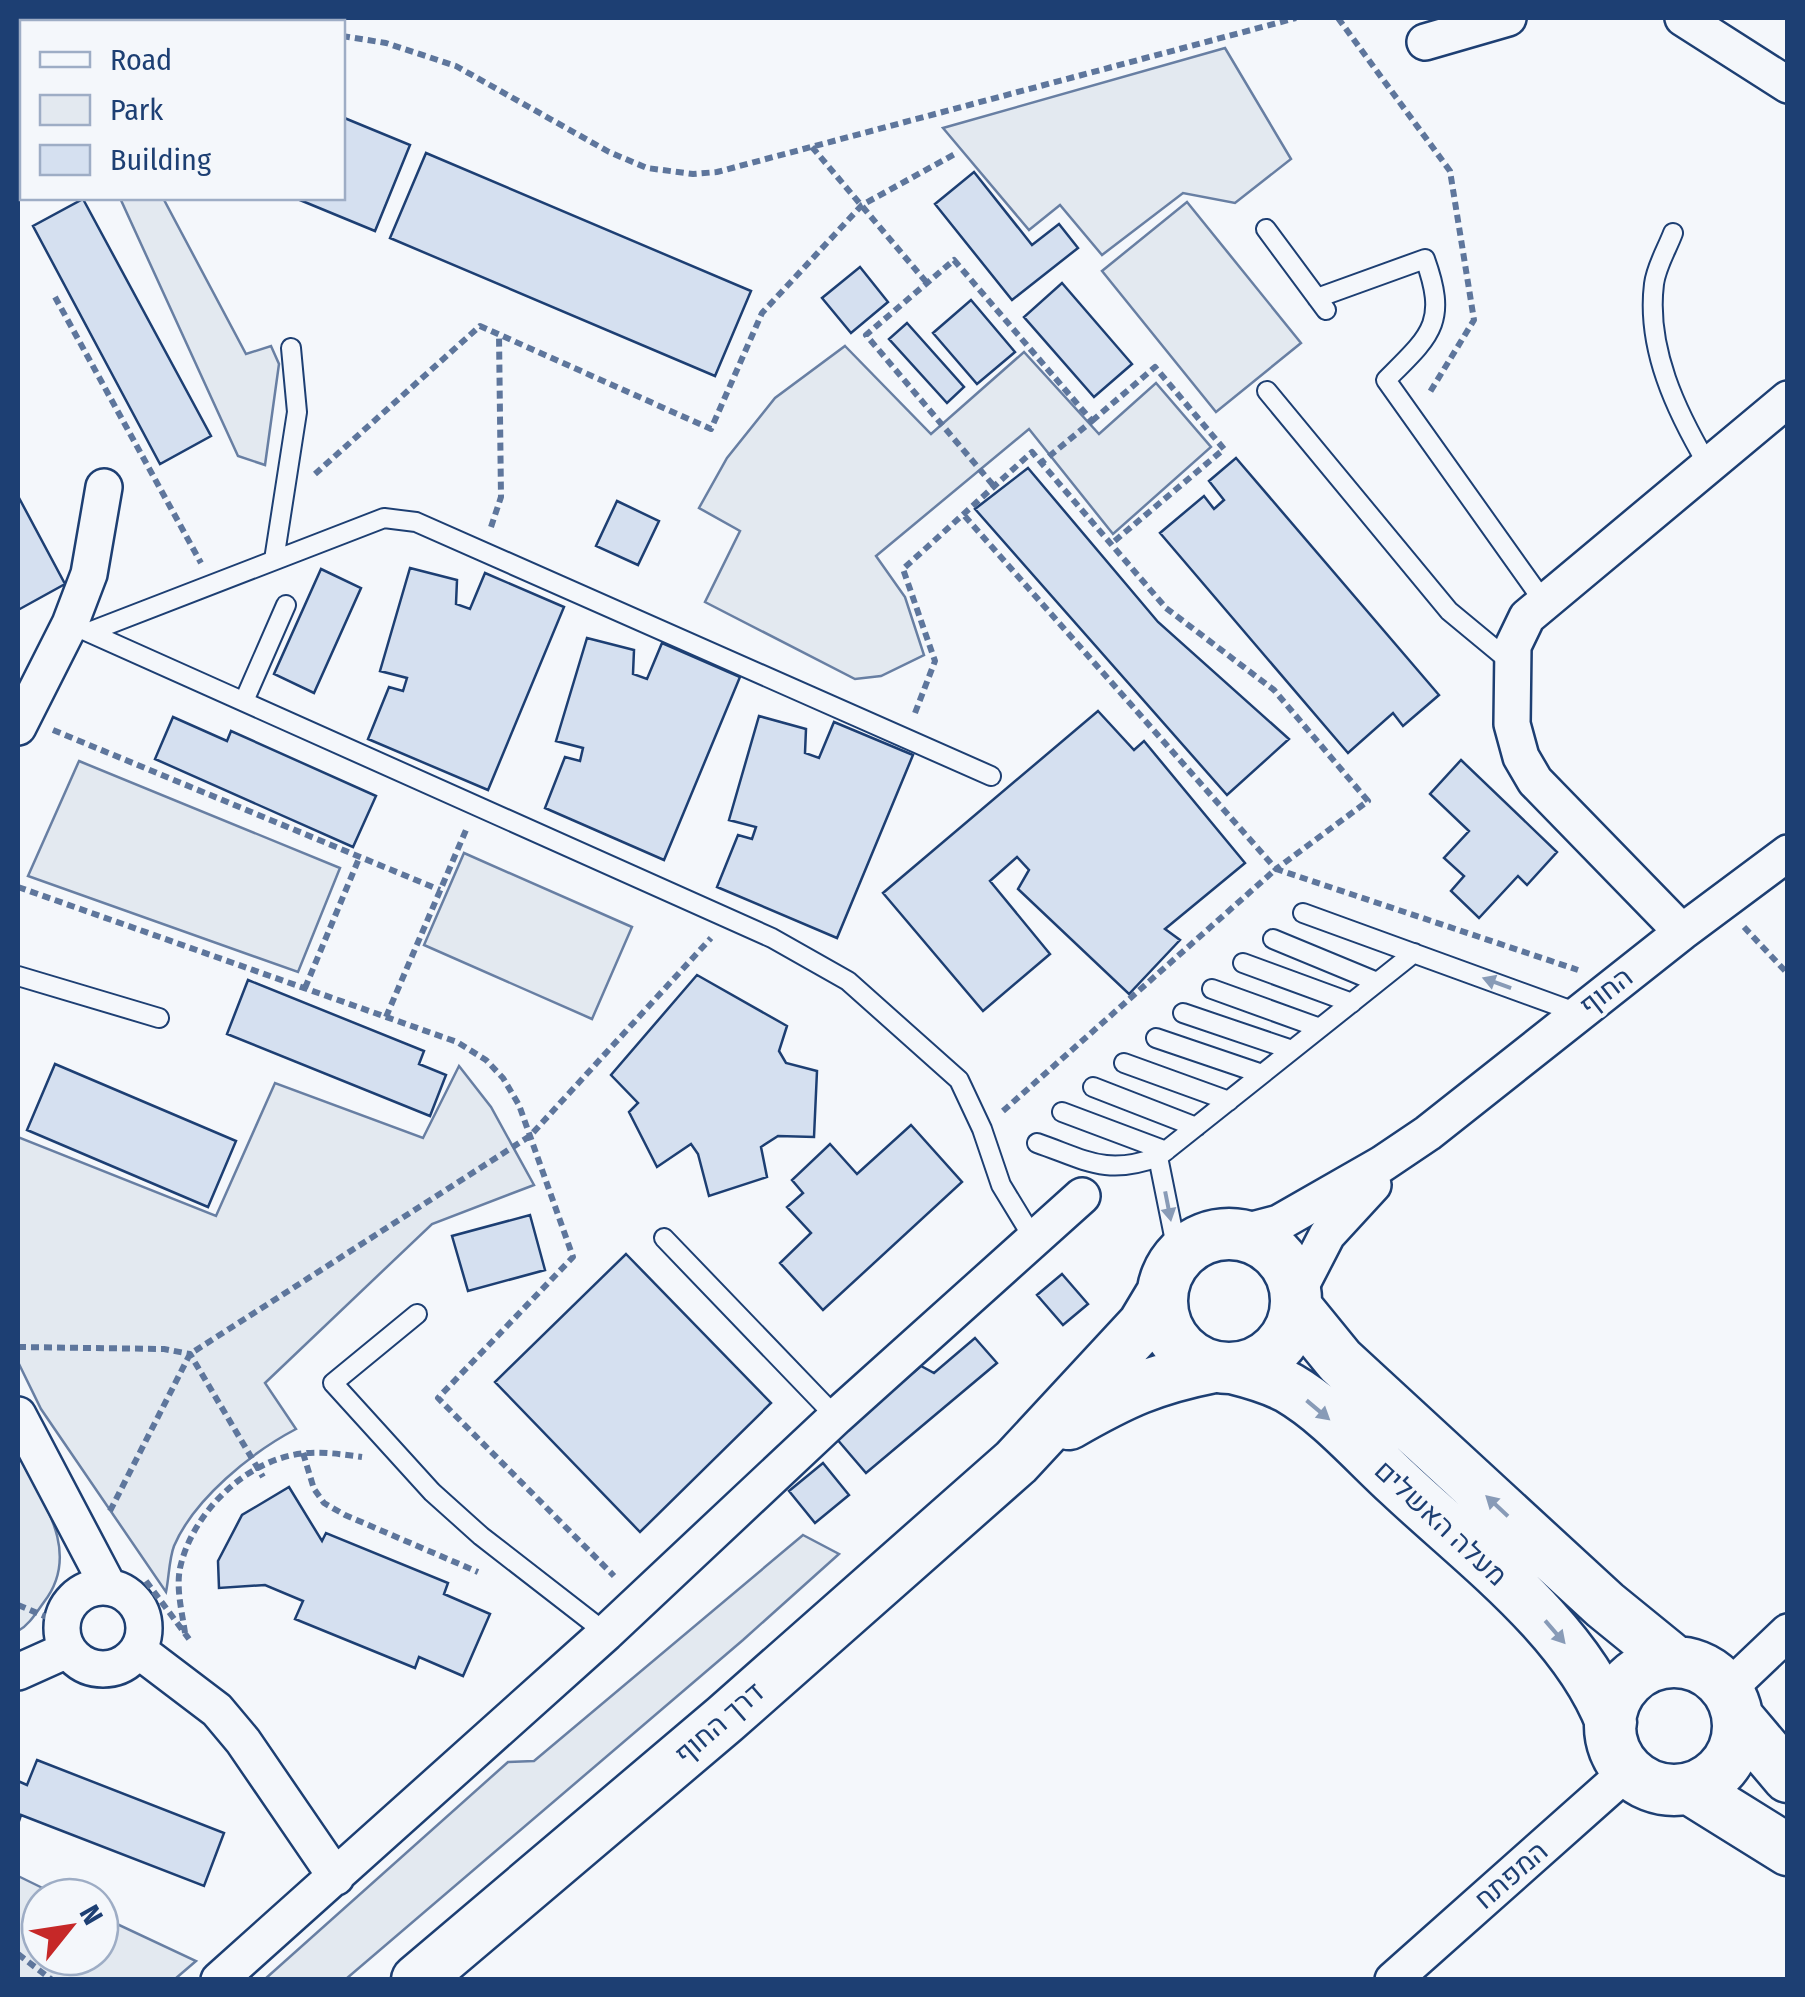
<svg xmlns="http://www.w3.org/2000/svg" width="1805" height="1997" font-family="'Fira Sans Condensed',Heebo,sans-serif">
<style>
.green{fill:#e3e9f0;stroke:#687fa3;stroke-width:2.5}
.building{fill:#d5e0f0;stroke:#1d3f73;stroke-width:2.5}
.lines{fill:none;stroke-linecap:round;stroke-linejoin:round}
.lane-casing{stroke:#1d3f73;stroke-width:22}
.street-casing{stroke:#1d3f73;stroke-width:40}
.secondary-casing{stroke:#1d3f73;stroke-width:55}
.path{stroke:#5e769c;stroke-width:6;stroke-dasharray:8 5;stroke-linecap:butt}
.lane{stroke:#f4f7fb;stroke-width:18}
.street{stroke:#f4f7fb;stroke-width:35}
.secondary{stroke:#f4f7fb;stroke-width:50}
.oneway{fill:#889bb7}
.labels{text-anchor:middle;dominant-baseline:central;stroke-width:8;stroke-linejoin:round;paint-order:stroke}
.street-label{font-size:28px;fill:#1d3f73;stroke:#f4f7fb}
</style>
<rect width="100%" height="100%" fill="#f4f7fb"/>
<!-- green -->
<path class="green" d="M1225,48L1291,159L1235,203L1183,193L1102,255L1060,205L1029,230L943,128Z
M120,198H163L246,354L271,346L279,364L265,465L238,456Z
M1187,202L1301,343L1216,412L1102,271Z
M845,346L931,434L1024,352L1099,434L1156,383L1211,447L1113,534L1029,429L876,556L905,597L924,655L881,676L855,679L705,602L740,531L699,508L727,458L775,398Z
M79,761L340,868L298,972L28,876Z
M464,853L632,927L592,1019L424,945Z
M459,1066L491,1107L534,1185L432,1224L265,1383L296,1429C252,1452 194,1499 174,1546C169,1559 169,1578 166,1592L41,1409L18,1362V1137L216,1216L275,1083L423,1138Z
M18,1455C43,1501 82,1553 44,1602C36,1613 29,1625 18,1631Z
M803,1535L839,1554L743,1640L346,1979H265L508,1762L534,1761Z
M18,1876L61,1897H40V1957H100V1916L196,1961L175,1979H18Z"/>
<!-- building -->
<path class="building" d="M342,117L410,145L375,231L295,198H342Z
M426,153L751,291L715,376L390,238Z
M974,172L1032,245L1059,224L1078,248L1012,300L935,204Z
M83,199L211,436L160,464L33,226Z
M860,267L888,302L851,333L822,298Z
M1062,283L1132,364L1094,397L1024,317Z
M971,300L1015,352L977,384L933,333Z
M907,323L964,387L947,403L889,339Z
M1236,458L1439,695L1403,726L1393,713L1348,753L1160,533L1204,496L1214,509L1224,500L1209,481Z
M1028,468L1158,622L1289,739L1227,795L975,509Z
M18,496L65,584L18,610Z
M617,501L659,521L638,565L596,546Z
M410,568L457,580L456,604L470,609L485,573L564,607L488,790L368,739L389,687L403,691L407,678L380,671Z
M321,569L361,588L314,693L274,674Z
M587,638L634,650L633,674L647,679L662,643L740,677L664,860L545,808L565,757L580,761L583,748L556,741Z
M1098,711L1134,750L1144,741L1245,863L1165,929L1180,940L1129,994L1018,889L1029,870L1017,857L990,881L1050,954L983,1011L883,893Z
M759,716L806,729L805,753L819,758L834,722L913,755L837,938L717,887L738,835L752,839L756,827L729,820Z
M173,717L227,741L231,731L376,796L353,847L155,759Z
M1461,760L1557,852L1527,885L1518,876L1479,918L1451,891L1464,876L1444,858L1469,831L1430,794Z
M697,975L787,1026L779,1051L786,1063L817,1071L814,1137L778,1136L761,1147L767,1177L709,1196L698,1154L691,1144L657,1167L629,1112L638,1103L611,1075Z
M248,980L424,1051L419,1064L446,1075L430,1116L227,1034Z
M55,1064L236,1141L208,1207L27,1130Z
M911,1125L962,1182L823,1310L780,1263L811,1233L787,1207L803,1193L792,1180L830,1144L857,1174Z
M530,1215L545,1270L468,1291L452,1236Z
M626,1254L771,1403L640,1532L495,1382Z
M1062,1274L1088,1304L1063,1325L1037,1295Z
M975,1338L997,1363L866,1473L836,1438L921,1366L934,1373Z
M823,1463L849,1495L815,1523L789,1491Z
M289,1487L322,1541L326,1533L448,1583L444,1594L490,1614L463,1676L419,1657L415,1668L295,1619L303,1601L265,1585L219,1588L218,1561L242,1515Z
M37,1760L224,1833L204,1886L21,1815L18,1824V1781L27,1785Z"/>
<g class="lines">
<defs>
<path id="lane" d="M1266,229L1326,310
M1673,233C1667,249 1656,267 1654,284C1646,348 1676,411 1708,465
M1317,298L1425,259C1448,323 1431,335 1386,380L1544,602
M1267,391L1449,611L1513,664
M274,560L297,412L291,348
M70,624L772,938L848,981L959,1080L982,1129L1001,1185L1035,1241
M89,632L384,518L416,522L991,776
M244,701L286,605
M1303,913L1578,1013
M1273,939L1377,982
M1243,963L1352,1003
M18,976L159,1018
M1212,989L1320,1028
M1183,1013L1292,1050
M1156,1038L1262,1074
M1124,1063L1229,1101
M1093,1087L1196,1127
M1062,1112L1166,1151
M1037,1143C1086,1160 1106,1176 1158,1157
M664,1238L836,1417
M1178,1256L1158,1157L1414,953
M417,1314L333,1383L432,1492L481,1536L606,1633"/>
<path id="street" d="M1683,18L1788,85
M1425,42L1508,18
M18,727L70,624L89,574L104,487
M1682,932L1535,781L1521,757L1512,724L1513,646L1527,617L1788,399
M1237,1234L1279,1223L1382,1164L1428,1133L1682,932L1788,853
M1295,1297L1327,1235L1373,1185
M18,1415L108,1586
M62 1628a41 41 0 1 1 82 0a41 41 0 1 1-82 0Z
M138,1650L217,1710L243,1741L336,1877
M18,1672L67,1650
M1727,1690L1788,1632
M219,1980L606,1633L836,1417L1082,1196
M1393,1980L1628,1771"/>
<path id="secondary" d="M1162 1301a67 67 0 1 1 134 0a67 67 0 1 1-134 0Z
M1296,1307L1340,1361L1605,1605L1675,1662
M1232,1368C1252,1373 1271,1378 1289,1388C1330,1412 1364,1452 1399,1484C1471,1552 1575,1628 1611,1722
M1069,1424C1123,1393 1153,1379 1214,1367
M1610 1726a64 64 0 1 1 128 0a64 64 0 1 1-128 0Z
M1738,1718L1788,1777
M1690,1789L1788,1850
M417,1980L725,1719L1016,1462L1143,1325L1161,1295"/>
</defs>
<!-- lane casing -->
<use href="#lane" class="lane-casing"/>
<!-- street casing -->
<use href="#street" class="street-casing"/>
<!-- secondary casing -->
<use href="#secondary" class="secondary-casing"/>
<!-- path -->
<path class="path" d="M1338,18L1450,171L1474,320L1430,392
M342,36L386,43L456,66L609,152L647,168L693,174L717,172L1296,18
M812,147L927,283
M55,297L201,563
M1092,421L1155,367L1224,449L1111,544
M315,474L480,326L711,429L762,313L862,205L955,154
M993,485L866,335L954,260L1092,421L1041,463
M491,527L501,497L499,335
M915,713L935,661L903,569L1032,452L1166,608L1274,690L1368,801L1276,869L962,513
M53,730L440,890
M18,887L457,1042L486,1060L503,1078L519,1105L573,1257L438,1398L614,1576
M1744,927L1788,974
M305,988L360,856
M386,1017L466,830
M1003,1111L1276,869L1578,970
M18,1347L164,1349L190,1354L263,1477
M303,1453L314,1489L324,1503L345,1515L478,1572
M110,1511L190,1354L530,1136L711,938
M146,1581L189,1639
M18,1605L49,1618
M185,1633C182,1611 175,1586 181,1564C194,1513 242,1465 293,1455C316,1450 339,1454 362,1457
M18,1954L52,1980"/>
<!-- lane -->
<use href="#lane" class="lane"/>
<!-- street -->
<use href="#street" class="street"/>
<!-- secondary -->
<use href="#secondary" class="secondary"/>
</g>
<!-- one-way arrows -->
<defs><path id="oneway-solid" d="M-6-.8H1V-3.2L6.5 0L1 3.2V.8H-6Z" transform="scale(2.5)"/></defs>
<g class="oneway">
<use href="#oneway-solid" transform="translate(1497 983) rotate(-160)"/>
<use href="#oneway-solid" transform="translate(1168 1206) rotate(79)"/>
<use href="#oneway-solid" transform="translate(1318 1410) rotate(40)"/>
<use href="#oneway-solid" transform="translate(1497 1506) rotate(-137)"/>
<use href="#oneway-solid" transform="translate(1555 1632) rotate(49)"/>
</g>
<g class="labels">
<!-- street labels -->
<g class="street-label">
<text transform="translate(1606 991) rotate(-38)">החוף</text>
<text transform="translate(1441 1523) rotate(43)">מעלה האשלים</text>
<text transform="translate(719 1723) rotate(-41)">דרך החוף</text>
<text transform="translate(1511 1875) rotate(-41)">המפתח</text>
</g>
</g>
<!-- border -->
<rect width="1805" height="1997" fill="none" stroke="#1d3f73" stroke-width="40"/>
<!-- legend -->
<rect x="20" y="20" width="325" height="180" fill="#f4f7fb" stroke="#9eadc5" stroke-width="2.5"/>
<rect x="40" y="52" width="50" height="15" fill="#f4f7fb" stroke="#9eadc5" stroke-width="2.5"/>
<text x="110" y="70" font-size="30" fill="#1d3f73">Road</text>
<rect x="40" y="95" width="50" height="30" fill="#e3e9f0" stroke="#9eadc5" stroke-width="2.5"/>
<text x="110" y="120" font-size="30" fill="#1d3f73">Park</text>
<rect x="40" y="145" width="50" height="30" fill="#d5e0f0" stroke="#9eadc5" stroke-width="2.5"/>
<text x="110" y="170" font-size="30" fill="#1d3f73">Building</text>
<!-- north arrow -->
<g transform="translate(70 1927) rotate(60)"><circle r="48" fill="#f4f7fb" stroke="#9eadc5" stroke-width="2.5"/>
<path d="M0-8L18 38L0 25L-18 38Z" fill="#c62828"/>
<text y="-15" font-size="28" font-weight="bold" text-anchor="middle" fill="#1d3f73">N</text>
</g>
</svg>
